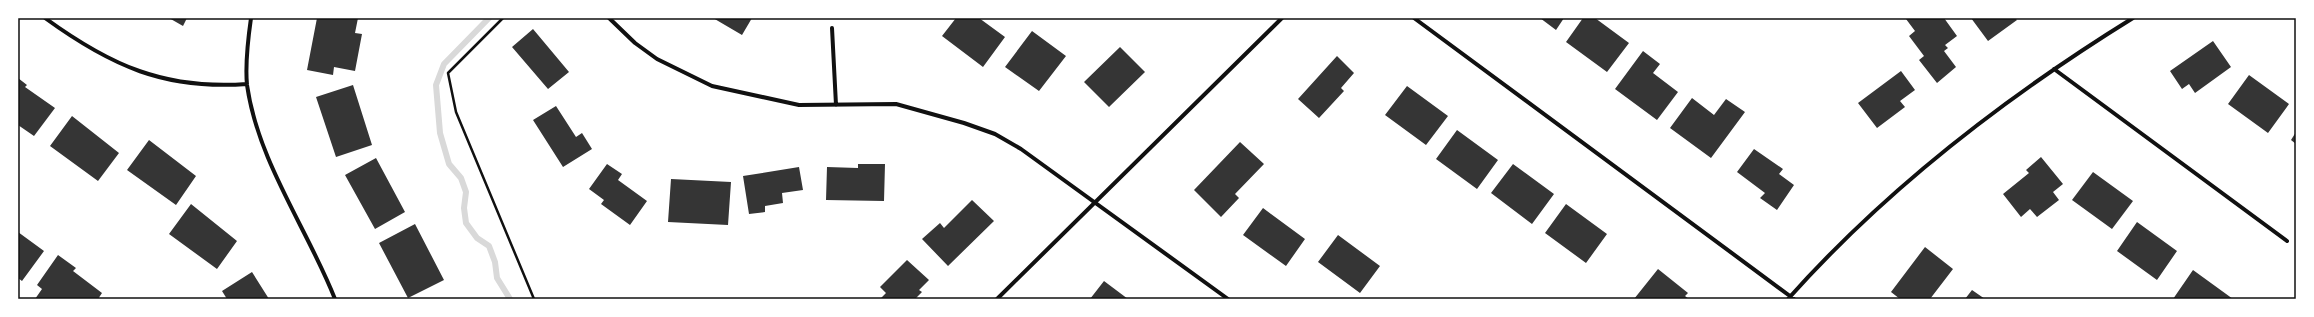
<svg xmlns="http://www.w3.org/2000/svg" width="2314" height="317" font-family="'Sofia Sans Condensed',sans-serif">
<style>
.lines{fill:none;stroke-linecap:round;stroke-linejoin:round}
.stream{stroke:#d9d9d9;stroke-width:6}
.building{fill:#353535}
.path{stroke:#111;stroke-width:2.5}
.minor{stroke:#111;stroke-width:4}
.neatline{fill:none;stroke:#111;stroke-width:1.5}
</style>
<rect width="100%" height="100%" fill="#fff"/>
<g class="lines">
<!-- stream -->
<path class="stream" d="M489,18L444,64L436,85L440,133L449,164L461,178L466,192L464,208L466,223L477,238L489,246L495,262L497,278L510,299"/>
</g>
<!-- building -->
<path class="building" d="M169,18H187L183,26Z
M317,18H358L355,33L362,34L355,71L334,67L333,75L307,70Z
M713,18H752L742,35Z
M956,18H979L1005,37L983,67L942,36Z
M1540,18H1564L1556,30Z
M1583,18H1595L1629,43L1607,72L1566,42Z
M1908,18H1944L1957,36L1945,45L1948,48L1944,51L1956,67L1937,83L1919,60L1924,56L1909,36L1915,31L1906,19Z
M1971,18H2015L2017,20L1988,41Z
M533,29L569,72L548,89L512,47Z
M1032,31L1066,56L1039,91L1005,67Z
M2213,41L2231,67L2195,93L2189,84L2182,89L2170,71Z
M1120,47L1145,72L1109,107L1084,82Z
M1643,51L1660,64L1653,73L1678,92L1657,120L1615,89Z
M1337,56L1354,73L1341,88L1344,91L1319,118L1298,99Z
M1901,71L1915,90L1900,101L1905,107L1877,128L1858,103Z
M2249,75L2289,104L2268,133L2228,104Z
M18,78L27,85L25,87L55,108L34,136L18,125Z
M353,85L372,145L336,157L316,97Z
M1407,86L1448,116L1426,145L1385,115Z
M1692,98L1714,115L1726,99L1745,112L1711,158L1670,128Z
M556,106L576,137L582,133L592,149L563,167L533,120Z
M72,116L119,153L98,181L50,146Z
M1457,130L1498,160L1477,189L1436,159Z
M2296,132V144L2291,140Z
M149,140L196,176L176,205L127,170Z
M1240,142L1264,164L1235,194L1239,198L1221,217L1194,190Z
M1754,149L1783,169L1779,174L1794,185L1777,210L1760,198L1765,193L1737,172Z
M2041,157L2063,184L2053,192L2059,200L2037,217L2030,209L2021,217L2003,194L2029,173L2026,170Z
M376,158L405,212L375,229L345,175Z
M607,164L622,174L618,180L647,201L630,225L601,204L604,200L589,189Z
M858,164H885L884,201L826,200L827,167L858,168Z
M1513,164L1554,194L1532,224L1491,193Z
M799,167L803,190L782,193L783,203L765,206V212L749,214L743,176Z
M2093,172L2133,201L2112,229L2072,200Z
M671,179L731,182L728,225L668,222Z
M972,200L994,221L948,266L922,239L940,223L944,228Z
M191,204L237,241L217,269L169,234Z
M1566,204L1607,234L1586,263L1545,233Z
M1263,208L1305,239L1286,266L1243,235Z
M2137,222L2177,251L2157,280L2117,251Z
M415,224L444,280L408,298L379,243Z
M18,232L44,251L22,281L18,278Z
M1338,235L1380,266L1360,293L1318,262Z
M1925,247L1953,269L1930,299H1900L1891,292Z
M58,255L76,268L73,271L102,293L98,299H35L42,289L37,285Z
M907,260L929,280L919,290L922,292L915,299H880L886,293L880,287Z
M1658,269L1688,293L1685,296L1689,299H1634Z
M2193,270L2233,299H2173Z
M252,272L269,299H227L222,291Z
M1104,281L1128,299H1090Z
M1972,290L1985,299H1965Z"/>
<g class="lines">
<!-- path -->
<path class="path" d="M503,18L448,73L456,112L534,299"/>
<!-- minor -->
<path class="minor" d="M45,18C111,66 165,90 247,84
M251,18C248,39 245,64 247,85C258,162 307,228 335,299
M609,18L635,43L657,59L712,86L799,105L896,104L964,123L995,134L1021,149L1228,299
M1414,18L1794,299
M832,28L836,105
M2054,69L2287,241
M997,299L1282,18
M1788,299C1887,188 2007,96 2133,18"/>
</g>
<!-- border -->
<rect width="2314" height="317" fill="none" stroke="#ffffff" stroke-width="38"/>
<rect x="19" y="19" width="2276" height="279" class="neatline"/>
</svg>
